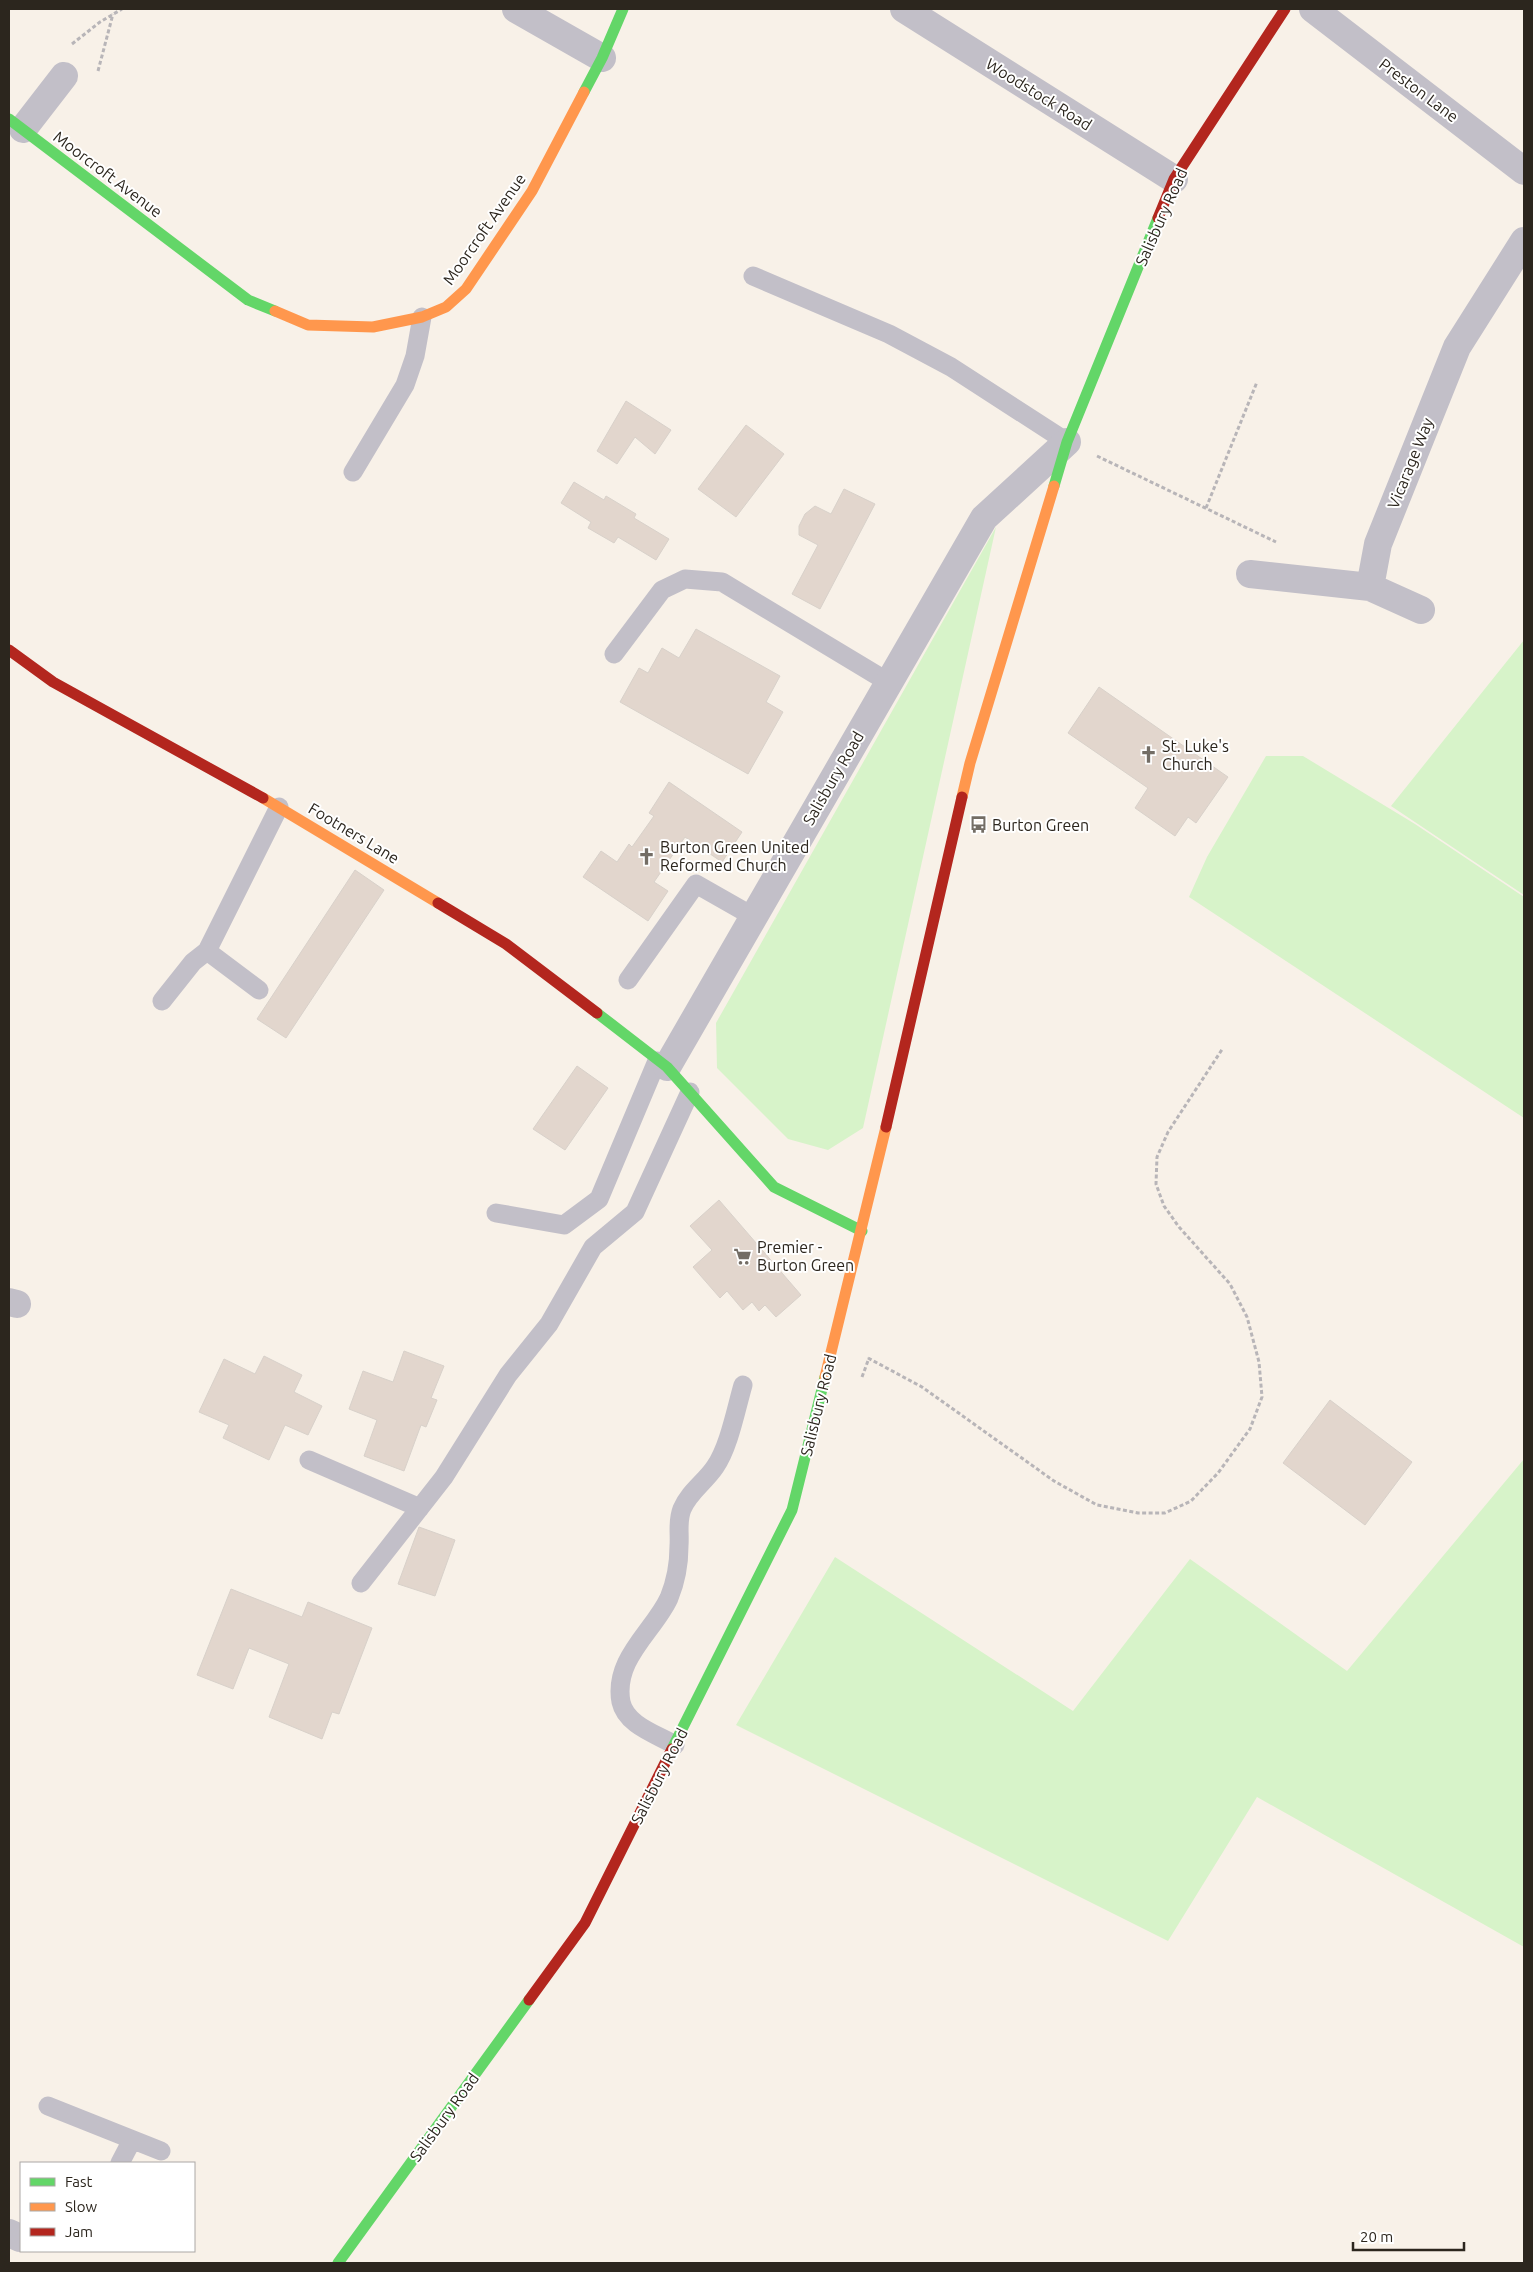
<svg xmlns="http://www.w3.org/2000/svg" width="1533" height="2272" font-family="Ubuntu,sans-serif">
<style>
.green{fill:#d7f3c9}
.building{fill:#e2d6cd;stroke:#d8d1ca}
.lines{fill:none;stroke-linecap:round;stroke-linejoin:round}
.path{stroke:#b8b5b8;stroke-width:3;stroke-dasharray:4 2.5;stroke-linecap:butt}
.lane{stroke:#c2bfc8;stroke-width:19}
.street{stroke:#c2bfc8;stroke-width:28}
.fast{stroke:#63d668;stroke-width:11}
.slow{stroke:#ff974d;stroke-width:11}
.jam{stroke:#b3261e;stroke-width:11}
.labels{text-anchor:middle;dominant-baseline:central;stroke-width:4;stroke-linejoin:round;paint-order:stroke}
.street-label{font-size:16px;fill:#2c261e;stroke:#fff}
.poi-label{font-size:16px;fill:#2c261e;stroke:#fff;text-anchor:start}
</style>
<rect width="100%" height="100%" fill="#f8f1e8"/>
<!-- green -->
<path class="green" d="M996,527L863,1128L828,1150L788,1139L717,1068L716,1023Z
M1524,640V895L1391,806Z
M1266,756H1303L1415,824L1524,897V1118L1189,897L1207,857Z
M1524,1459V1947L1257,1797L1168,1941L736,1725L835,1557L1073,1711L1190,1559L1347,1671Z"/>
<!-- building -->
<path class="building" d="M626,401L671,430L655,454L635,437L617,464L597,451Z
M746,425L784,454L736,517L698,489Z
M574,482L604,500L606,496L636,514L634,518L669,539L656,560L618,537L614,543L588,528L591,522L561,503Z
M844,489L875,504L820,609L792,594L818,545L799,535V526L805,514L815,506L831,514Z
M696,629L780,676L766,702L783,712L748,774L620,702L639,668L648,673L662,648L679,658Z
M1099,687L1228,777L1196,823L1188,817L1175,836L1135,808L1148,788L1068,733Z
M669,782L742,832L722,862L685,837L654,882L668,891L648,921L583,877L601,851L617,862L629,844L632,847L654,816L649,813Z
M355,870L384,890L286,1038L257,1019Z
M577,1066L608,1088L565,1150L533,1129Z
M719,1200L801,1295L776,1317L765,1305L759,1311L752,1302L743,1310L727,1291L720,1298L693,1267L712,1250L690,1226Z
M404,1351L444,1366L431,1398L437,1400L426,1427L421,1425L404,1471L364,1456L377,1420L349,1409L363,1371L393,1382Z
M264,1356L302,1375L294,1392L322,1406L308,1435L285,1425L269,1460L223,1438L229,1425L199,1412L224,1359L255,1374Z
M1330,1400L1412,1462L1365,1525L1283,1463Z
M419,1527L455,1540L435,1596L398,1584Z
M231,1589L302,1617L308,1602L372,1628L339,1714L332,1712L322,1739L269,1717L289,1664L249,1648L233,1689L197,1675Z"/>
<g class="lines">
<!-- path -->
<path class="path" d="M72,44L100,22L122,9
M98,71L113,14
M1097,456L1276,542
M1206,508L1257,382
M868,1358L922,1387L1054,1481L1097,1505L1138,1513H1165L1191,1501L1218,1473L1250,1429L1262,1397L1259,1362L1247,1317L1230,1284L1179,1227L1164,1206L1156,1184L1157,1157L1168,1132L1223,1048
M862,1377L869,1358"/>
<!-- lane -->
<path class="lane" d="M753,276L889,334L951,367L1067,442
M353,472L405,385L415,356L422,317
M614,654L662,590L685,579L722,582L888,682
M207,951L259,990
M628,980L696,884L754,917
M162,1001L193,962L207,951L279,807
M496,1213L564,1225L599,1199L657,1061
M309,1460L420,1508
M361,1583L444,1477L508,1375L549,1324L593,1247L635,1212L690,1092
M675,1745C656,1734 626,1725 621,1702C613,1659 654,1631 669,1598C676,1581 679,1564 679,1546C680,1533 677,1521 682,1509C689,1492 705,1482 715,1467C729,1447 736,1409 743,1385
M48,2106L161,2151
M120,2163L132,2140"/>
<!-- street -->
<path class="street" d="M516,9L602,58
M904,9L1174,179
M1313,9L1524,171
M23,129L64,76
M1250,574L1370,587L1378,544L1457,347L1524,241
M1370,587L1421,610
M667,1067L984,518L1067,442
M9,1302L17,1304
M9,2233L20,2238"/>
<!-- fast -->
<path class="fast" d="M584,92L602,58L623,9
M9,119L248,300L275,311
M1054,486L1067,442L1158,218
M597,1013L667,1067L774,1187L862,1231
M672,1749L792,1510L825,1377
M338,2263L529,2000"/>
<!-- slow -->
<path class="slow" d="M275,311L308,325L373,327L422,317L446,307L466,289L532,191L584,92
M962,797L970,763L1054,486
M263,798L438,903
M825,1377L886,1127"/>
<!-- jam -->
<path class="jam" d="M1158,218L1174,179L1285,9
M9,650L53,682L263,798
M438,903L506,944L597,1013
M886,1127L962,797
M529,2000L585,1923L672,1749"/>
</g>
<!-- icons -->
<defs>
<symbol id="church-bare" viewBox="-9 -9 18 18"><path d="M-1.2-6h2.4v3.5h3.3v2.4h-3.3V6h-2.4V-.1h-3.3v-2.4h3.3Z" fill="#736d65" stroke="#fff" stroke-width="2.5" paint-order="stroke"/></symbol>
<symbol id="bus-bare" viewBox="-9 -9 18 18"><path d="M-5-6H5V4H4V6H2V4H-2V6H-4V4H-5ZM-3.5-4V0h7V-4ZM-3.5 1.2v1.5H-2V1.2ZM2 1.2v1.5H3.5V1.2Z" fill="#736d65" stroke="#fff" stroke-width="2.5" paint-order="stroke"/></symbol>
<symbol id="supermarket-bare" viewBox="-9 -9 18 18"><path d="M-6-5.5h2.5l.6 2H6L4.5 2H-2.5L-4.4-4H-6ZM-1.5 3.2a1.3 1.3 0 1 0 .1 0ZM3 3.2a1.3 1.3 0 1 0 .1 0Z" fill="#736d65" stroke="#fff" stroke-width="2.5" paint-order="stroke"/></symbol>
</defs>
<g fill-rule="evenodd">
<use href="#church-bare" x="1136" y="742" width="25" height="25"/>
<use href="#bus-bare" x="966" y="812" width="25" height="25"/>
<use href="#church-bare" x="634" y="844" width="25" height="25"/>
<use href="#supermarket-bare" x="730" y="1244" width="25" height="25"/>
</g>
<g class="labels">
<!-- street labels -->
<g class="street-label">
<text transform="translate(1419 90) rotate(37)">Preston Lane</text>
<text transform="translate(1039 94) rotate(32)">Woodstock Road</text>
<text transform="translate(108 174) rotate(37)">Moorcroft Avenue</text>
<text transform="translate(1161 217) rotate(-66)">Salisbury Road</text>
<text transform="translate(484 229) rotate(-55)">Moorcroft Avenue</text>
<text transform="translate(1410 463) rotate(-68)">Vicarage Way</text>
<text transform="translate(833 778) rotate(-60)">Salisbury Road</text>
<text transform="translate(354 833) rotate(31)">Footners Lane</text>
<text transform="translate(818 1405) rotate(-76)">Salisbury Road</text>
<text transform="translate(659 1776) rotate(-63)">Salisbury Road</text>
<text transform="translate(444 2117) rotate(-54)">Salisbury Road</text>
</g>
<!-- poi labels -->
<g class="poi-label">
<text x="1162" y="746">St. Luke's<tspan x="1162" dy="18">Church</tspan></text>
<text x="992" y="825">Burton Green</text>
<text x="660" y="847">Burton Green United<tspan x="660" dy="18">Reformed Church</tspan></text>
<text x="757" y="1247">Premier -<tspan x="757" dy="18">Burton Green</tspan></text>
</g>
</g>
<!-- border -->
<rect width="1533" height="2272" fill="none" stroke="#2c261e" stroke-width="20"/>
<!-- legend -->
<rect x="20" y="2162" width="175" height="90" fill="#ffffff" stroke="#aba8a5"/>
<rect x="30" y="2178" width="25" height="8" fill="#63d668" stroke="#aba8a5"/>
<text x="65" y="2187" font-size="15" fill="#2c261e">Fast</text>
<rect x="30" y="2203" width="25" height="8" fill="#ff974d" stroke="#aba8a5"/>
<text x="65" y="2212" font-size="15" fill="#2c261e">Slow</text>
<rect x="30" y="2228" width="25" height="8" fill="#b3261e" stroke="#aba8a5"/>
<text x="65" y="2237" font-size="15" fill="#2c261e">Jam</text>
<!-- scale -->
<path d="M1353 2242v8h111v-8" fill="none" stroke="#2c261e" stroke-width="2.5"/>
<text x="1360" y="2242" font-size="15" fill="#2c261e" stroke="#ffffff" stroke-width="4" paint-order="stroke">20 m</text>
</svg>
